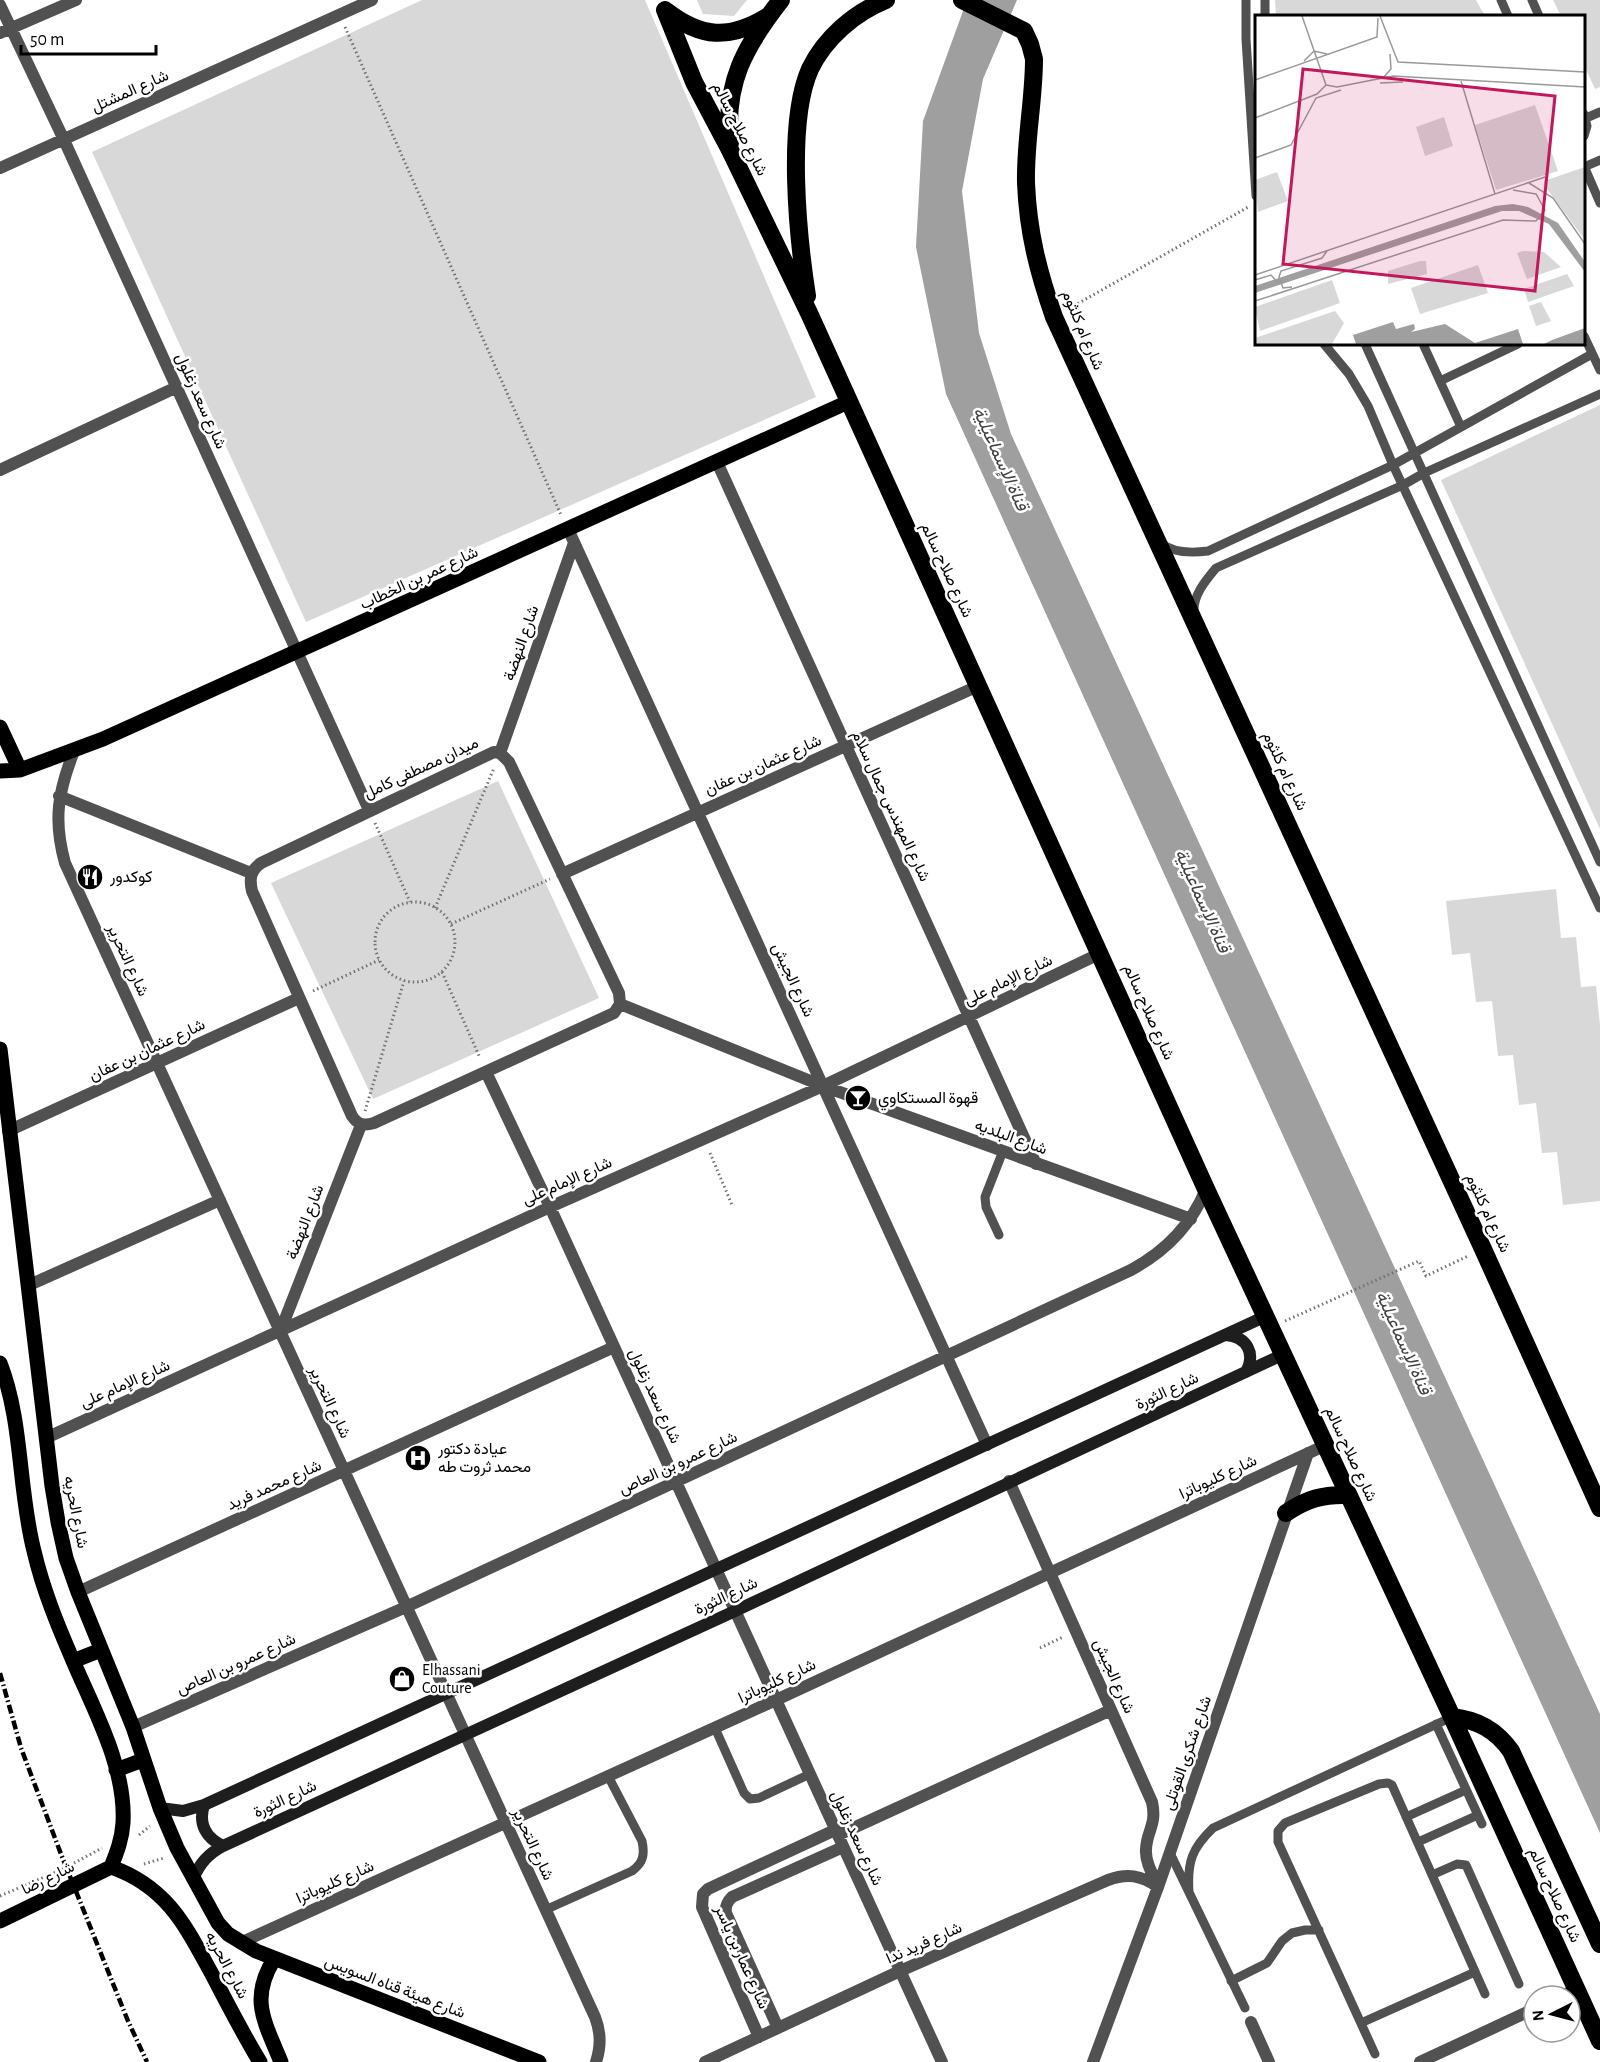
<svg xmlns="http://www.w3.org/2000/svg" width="1600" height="2062" font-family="'Alegreya Sans',Vazirmatn,sans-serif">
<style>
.green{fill:#d8d8d8}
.water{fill:#9f9f9f}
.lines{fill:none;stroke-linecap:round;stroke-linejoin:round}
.path{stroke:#737373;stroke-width:3;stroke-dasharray:1.5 3;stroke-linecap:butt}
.lane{stroke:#515151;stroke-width:9}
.street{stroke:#515151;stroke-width:12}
.secondary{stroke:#1e1e1e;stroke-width:12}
.primary{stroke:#000;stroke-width:15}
.highway{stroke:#000;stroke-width:18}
.rail{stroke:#000;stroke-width:4.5;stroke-dasharray:9 3 1.5 3;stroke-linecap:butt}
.labels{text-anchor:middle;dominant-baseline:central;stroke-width:5;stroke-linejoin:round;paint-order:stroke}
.street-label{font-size:16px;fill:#000;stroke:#fff}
.poi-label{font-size:16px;fill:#000;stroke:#fff;text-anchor:start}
.water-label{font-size:18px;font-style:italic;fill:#404040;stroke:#fff}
.inset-road{fill:none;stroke:#999;stroke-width:1.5}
.view{fill:#c2185b;fill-opacity:0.15;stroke:#c2185b;stroke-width:3}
.inset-edge{fill:none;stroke:#000;stroke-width:3}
</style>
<rect width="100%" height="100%" fill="#fff"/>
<!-- green -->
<path class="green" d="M422,0H645L816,397L306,622L92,152Z
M697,0H747L734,16L703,14Z
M1275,0H1476L1485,16H1276Z
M1553,0H1600V87L1595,89L1584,65V16H1561Z
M1600,405V829L1441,480Z
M498,781L599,998L373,1099L271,883Z
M1556,889L1561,938L1576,937L1581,987L1596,986L1600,1025V1201L1563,1205L1557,1152L1542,1153L1536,1103L1519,1105L1513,1055L1498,1056L1492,1001L1476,1002L1470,953L1452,955L1446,901Z"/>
<!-- water -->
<path class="water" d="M967,0H1017L983,79L962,191L979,333L1011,434L1600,1714V1833L946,394L916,247L923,121Z"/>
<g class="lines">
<!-- path -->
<path class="path" d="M345,27L561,515
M1070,308L1250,206
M375,823L410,902
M375 942a40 40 0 1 1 80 0a40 40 0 1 1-80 0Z
M435,908L494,768
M451,924L550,879
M442,972L480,1058
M313,991L379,960
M365,1111L404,981
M710,1153L732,1205
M1285,1321L1419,1261L1426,1276L1468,1256
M1040,1648L1063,1637
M139,1835L150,1826
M144,1864L164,1858
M0,1896L63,1869L102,1848"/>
<!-- lane -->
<path class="lane" d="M1246,0V39L1256,196
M1265,0V16
M1501,0L1508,16
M1532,0L1539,16
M1584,114L1587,126L1584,136
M1586,118L1600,112
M1584,166L1600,203
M1584,167L1600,160
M1584,336L1600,370
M1324,344L1349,374L1368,406L1393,465L1600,908
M1365,344L1600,862
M1423,344L1461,427
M1440,381L1518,344
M1161,543C1174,554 1193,553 1208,551L1393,465L1592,354
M1194,612C1193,595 1206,580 1216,568L1403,485L1424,473L1600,394
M999,1235L986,1207L985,1197L1003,1151
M1436,1724L1482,1824
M715,1728L744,1793L750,1799L759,1798L810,1774
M1406,1817L1466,1790
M1418,1842L1478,1815
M1170,1853L1245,2008
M1432,1875L1457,1864L1466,1865L1519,1984
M1189,1892C1187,1862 1192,1848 1213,1828L1452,1717
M545,1910L632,1871C643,1863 645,1855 642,1841L608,1776
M1231,1981L1267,1963L1282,1941L1292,1933L1305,1930H1319
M1361,2023L1475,1972
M1375,2054L1278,1842V1831L1285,1823L1379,1784L1388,1783L1392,1785L1485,1994"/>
<!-- street -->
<path class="street" d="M0,5L64,140L369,810
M0,33L76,0
M0,168L372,0
M717,462L1036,1164
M0,470L177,387
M568,529L987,1445
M74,751C58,792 53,820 65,863L595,2017C601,2033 601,2046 596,2062
M494,752L500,753L509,762L619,993L620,1004L614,1013L374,1123C364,1126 358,1125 352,1116L252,891C249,878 251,870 261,863Z
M500,753L574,543
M59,796L251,873
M562,874L978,686
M620,1004L823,1086L1191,1219
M486,1072L550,1207L942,2062
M8,1131L299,998
M27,1286L220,1200
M280,1332L361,1125
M46,1438L550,1207L823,1086L1101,953
M1009,1481L1152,1802C1157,1825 1147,1830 1146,1849C1145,1862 1153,1875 1158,1886
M78,1592L614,1347
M133,1727L406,1607L1131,1270C1166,1251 1191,1226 1206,1189
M838,1835L1111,1710
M240,1943L776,1700L1326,1445
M1562,1996L1577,1989
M1251,2022L1269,2062
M778,2028L726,1913C725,1906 727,1902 732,1897L843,1847
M759,2037L702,1907L703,1894L708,1889L835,1830
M705,2062L900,1971L1108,1880C1127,1873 1141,1875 1158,1887
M1093,2062L1158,1887L1308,1453
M1420,2062L1534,2009"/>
<!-- secondary -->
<path class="secondary" d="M1226,1335C1247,1337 1256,1353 1246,1372
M204,1805C198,1824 206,1838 223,1846
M160,1808L183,1811L204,1805L1266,1316
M193,1879C200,1863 208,1854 223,1846L735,1611L1284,1354"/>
<!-- primary -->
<path class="primary" d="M0,727L20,770
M0,771L20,770L103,739L848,402
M0,1049L52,1486L58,1522L66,1558L78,1592L133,1727L160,1808L177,1848L218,1923L228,1934L256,1951L539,2062
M0,1363C23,1422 18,1489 34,1551C43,1590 58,1626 74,1663C95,1712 126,1768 123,1823C122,1839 117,1852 111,1867
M73,1661L101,1650
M116,1770L143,1760
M111,1867C168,1887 186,1927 213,1976C228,2005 243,2034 260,2062
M0,1921L111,1867
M274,1959C249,2000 265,2022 281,2062"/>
<!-- highway -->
<path class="highway" d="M962,0L1024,31L1030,44L1034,59C1034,100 1025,141 1026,183C1028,232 1038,271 1054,317L1483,1249L1600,1508
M665,10L694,82L730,150L809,313L1206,1189L1452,1717L1600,2041
M666,11C701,38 729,40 767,17
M730,143C724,83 745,46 781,0
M807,296C798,238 786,123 810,69C825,38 854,13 886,0
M1286,1513C1306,1499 1324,1494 1348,1495
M1452,1717C1478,1720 1496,1730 1511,1751L1600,1944"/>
<!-- rail -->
<path class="rail" d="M0,1673L21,1748L61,1854L128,2021L147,2062"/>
</g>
<!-- icons -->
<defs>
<symbol id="restaurant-disc" viewBox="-11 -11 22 22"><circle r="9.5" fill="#000" stroke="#fff"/><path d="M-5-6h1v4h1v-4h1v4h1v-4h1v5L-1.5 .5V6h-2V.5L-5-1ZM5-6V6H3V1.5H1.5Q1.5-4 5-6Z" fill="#fff"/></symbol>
<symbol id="bar-disc" viewBox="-11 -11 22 22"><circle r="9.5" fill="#000" stroke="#fff"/><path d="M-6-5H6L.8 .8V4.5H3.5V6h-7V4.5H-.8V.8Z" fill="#fff"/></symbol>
<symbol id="hospital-disc" viewBox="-11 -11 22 22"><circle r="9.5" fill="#000" stroke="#fff"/><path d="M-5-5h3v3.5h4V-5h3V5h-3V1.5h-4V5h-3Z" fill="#fff"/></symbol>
<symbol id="shop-disc" viewBox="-11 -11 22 22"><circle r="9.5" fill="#000" stroke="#fff"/><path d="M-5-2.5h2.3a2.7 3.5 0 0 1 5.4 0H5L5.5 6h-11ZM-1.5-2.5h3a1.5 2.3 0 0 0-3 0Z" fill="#fff"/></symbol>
</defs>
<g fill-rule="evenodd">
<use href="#restaurant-disc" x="75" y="862" width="30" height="30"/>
<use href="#bar-disc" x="843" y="1083" width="30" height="30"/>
<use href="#hospital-disc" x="403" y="1443" width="30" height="30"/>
<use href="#shop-disc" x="387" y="1664" width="30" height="30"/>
</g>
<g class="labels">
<!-- street labels -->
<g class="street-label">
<text transform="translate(130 91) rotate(-24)">شارع المشتل</text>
<text transform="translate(740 129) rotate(63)">شارع صلاح سالم</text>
<text transform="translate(1083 330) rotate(67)">شارع ام كلثوم</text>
<text transform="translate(201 401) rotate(66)">شارع سعد زغلول</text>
<text transform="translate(947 570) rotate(65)">شارع صلاح سالم</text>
<text transform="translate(419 578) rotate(-25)">شارع عمر بن الخطاب</text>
<text transform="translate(521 643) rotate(-71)">شارع النهضة</text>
<text transform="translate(763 765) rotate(-24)">شارع عثمان بن عفان</text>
<text transform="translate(421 768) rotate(-25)">ميدان مصطفى كامل</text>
<text transform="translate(1285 771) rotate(65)">شارع ام كلثوم</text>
<text transform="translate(891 806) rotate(65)">شارع المهندس جمال سلام</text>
<text transform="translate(128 960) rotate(65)">شارع التحرير</text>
<text transform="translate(793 980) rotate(65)">شارع الجيش</text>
<text transform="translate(1008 980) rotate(-26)">شارع الإمام على</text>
<text transform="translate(1149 1012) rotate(66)">شارع صلاح سالم</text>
<text transform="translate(147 1050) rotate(-25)">شارع عثمان بن عفان</text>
<text transform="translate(1011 1137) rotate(20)">شارع البلديه</text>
<text transform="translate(567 1181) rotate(-24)">شارع الإمام على</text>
<text transform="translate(1488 1213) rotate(65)">شارع ام كلثوم</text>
<text transform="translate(305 1222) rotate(-69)">شارع النهضة</text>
<text transform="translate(125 1384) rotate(-24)">شارع الإمام على</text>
<text transform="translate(1167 1391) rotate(-25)">شارع الثورة</text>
<text transform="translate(655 1396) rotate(65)">شارع سعد زغلول</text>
<text transform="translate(330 1402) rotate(65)">شارع التحرير</text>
<text transform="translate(1351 1454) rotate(65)">شارع صلاح سالم</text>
<text transform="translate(678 1463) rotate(-25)">شارع عمرو بن العاص</text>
<text transform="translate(1218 1477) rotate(-25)">شارع كليوباترا</text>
<text transform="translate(274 1485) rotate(-24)">شارع محمد فريد</text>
<text transform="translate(76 1512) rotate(79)">شارع الحريه</text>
<text transform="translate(726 1596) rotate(-25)">شارع الثورة</text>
<text transform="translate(236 1664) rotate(-24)">شارع عمرو بن العاص</text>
<text transform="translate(1114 1676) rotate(66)">شارع الجيش</text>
<text transform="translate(777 1681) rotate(-25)">شارع كليوباترا</text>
<text transform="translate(1187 1753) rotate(-71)">شارع شكرى القوتلى</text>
<text transform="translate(285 1799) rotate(-25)">شارع الثورة</text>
<text transform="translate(857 1838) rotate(65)">شارع سعد زغلول</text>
<text transform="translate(533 1844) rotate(65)">شارع التحرير</text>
<text transform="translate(48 1878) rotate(-26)">شارع رضا</text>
<text transform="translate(335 1882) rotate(-24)">شارع كليوباترا</text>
<text transform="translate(1555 1895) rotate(65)">شارع صلاح سالم</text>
<text transform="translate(924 1943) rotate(-24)">شارع فريد ندا</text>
<text transform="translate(742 1957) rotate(66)">شارع عمار بن ياسر</text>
<text transform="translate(227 1965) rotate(62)">شارع الحريه</text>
<text transform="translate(395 1987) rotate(21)">شارع هيئة قناه السويس</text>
</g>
<!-- poi labels -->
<g class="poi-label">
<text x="110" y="877">كوكدور</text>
<text x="878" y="1098">قهوة المستكاوي</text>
<text x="438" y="1449">عيادة دكتور<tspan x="438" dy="18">محمد ثروت طه</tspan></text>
<text x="422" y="1670">Elhassani<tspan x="422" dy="18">Couture</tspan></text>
</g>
<!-- water labels -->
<g class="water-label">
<text transform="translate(1000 459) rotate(66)">قناة الإسماعيلية</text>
<text transform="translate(1202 901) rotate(66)">قناة الإسماعيلية</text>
<text transform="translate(1403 1343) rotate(66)">قناة الإسماعيلية</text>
</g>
</g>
<!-- overview -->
<g transform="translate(1255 15)">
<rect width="330" height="330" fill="#fff"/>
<path d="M280,90L303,156L241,175L220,110ZM189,102L198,131L170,141L161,112ZM330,152V225L289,170V166ZM22,157L33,186L3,197L0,165ZM268,236L289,237L306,252L272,264L262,238ZM165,246H171L172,259L133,269V256ZM223,250L233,278L165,299L156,273ZM312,259L319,271L273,287L269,274ZM77,265L85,288L5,316L0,292ZM286,287L296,306L281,311L274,291ZM80,296L89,308L77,329H0V323Z" fill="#d8d8d8"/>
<path d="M258,189L273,192L303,208L330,247V257L294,209L264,196H247L0,278V271L240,191ZM138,307L141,314L159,309L160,314L156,317L190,309L220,328L263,314L268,329H101L98,320ZM330,313V329H289L297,325Z" fill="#9f9f9f"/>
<path class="inset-road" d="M47,1L71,70M125,1L143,47L330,57M49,46L59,36L72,39M127,64L136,54L135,39M0,65L122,22L123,3M206,66L240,179M125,68L148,67M71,70L82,72L138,61L330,72M0,103L62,79L71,70M0,143L36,130L61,83L86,75M274,168L298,183L330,229M258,175L281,179L290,195M0,260L290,162M0,265L16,260L23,268M37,272L28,273L24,262L26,256L67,243L72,236M0,286L248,205L281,206L290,195"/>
<path class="view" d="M48,54L300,81L280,276L28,249Z"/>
<rect width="330" height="330" class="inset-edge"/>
</g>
<!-- north arrow -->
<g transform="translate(1552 2014) rotate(264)"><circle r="28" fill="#ffffff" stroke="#999999" stroke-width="1.5"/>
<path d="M0-4.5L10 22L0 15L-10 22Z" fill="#000000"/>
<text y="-9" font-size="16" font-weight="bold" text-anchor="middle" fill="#000000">N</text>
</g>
<!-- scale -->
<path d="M21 45v9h135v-9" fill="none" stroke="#000000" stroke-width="3"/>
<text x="30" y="45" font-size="18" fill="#000000" stroke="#ffffff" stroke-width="4.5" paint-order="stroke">50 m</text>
</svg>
